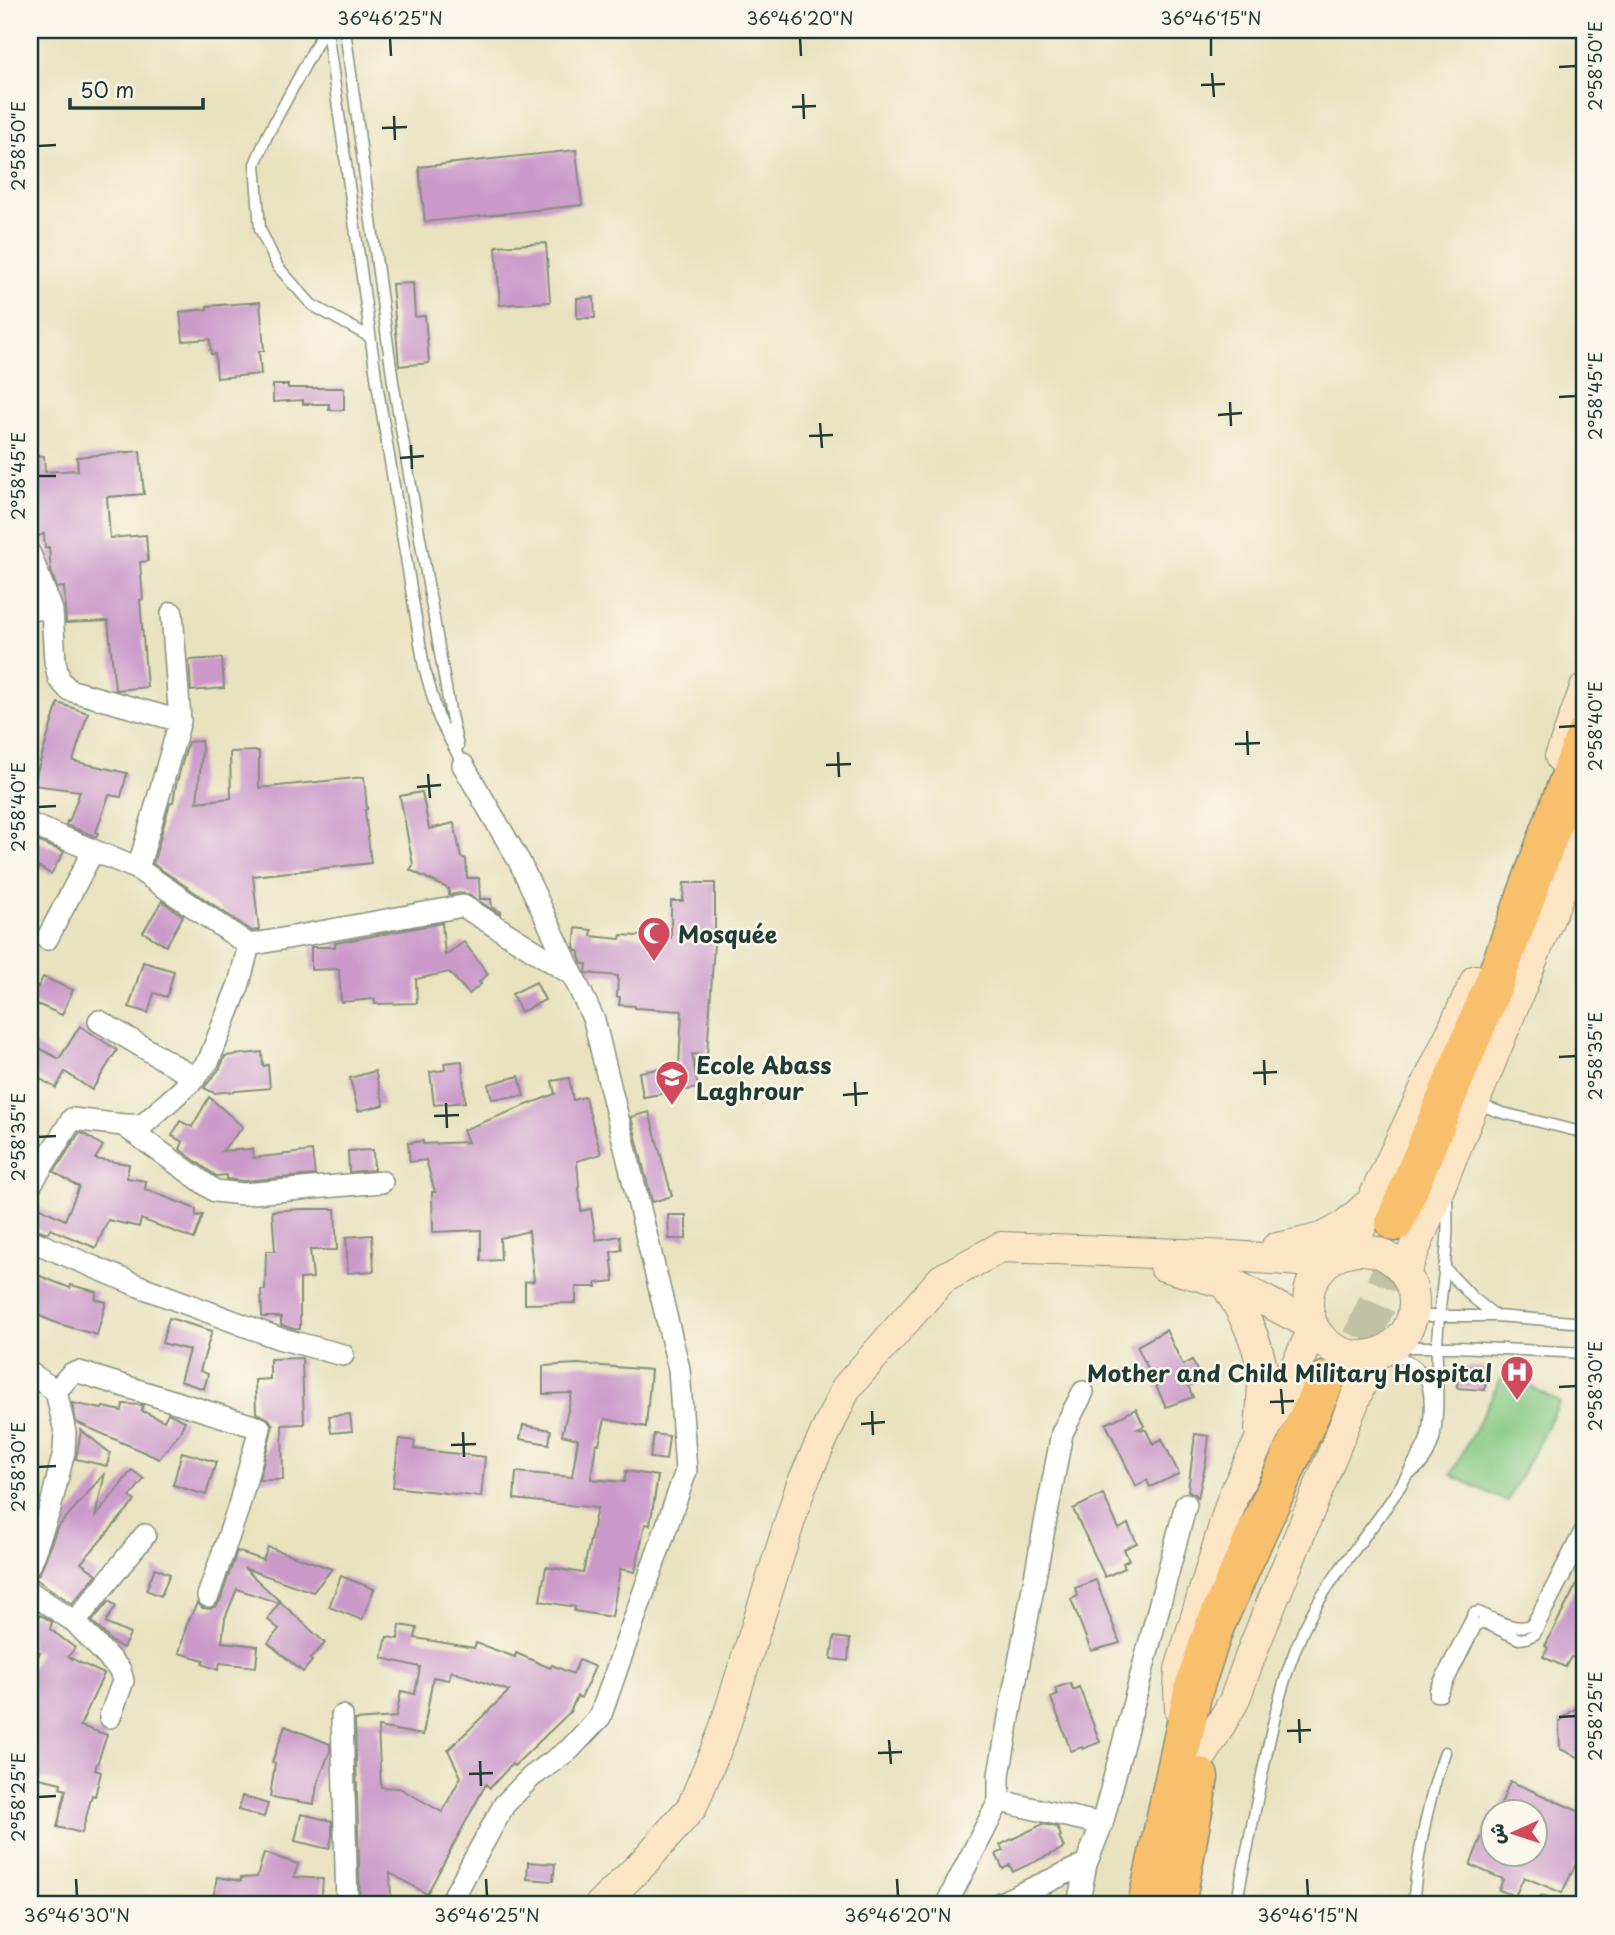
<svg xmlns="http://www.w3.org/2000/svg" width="1615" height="1935" font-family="'Playpen Sans','Playpen Sans Arabic',sans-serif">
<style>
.green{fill:#83c882;stroke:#51825b;stroke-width:2}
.building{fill:#cb9aca;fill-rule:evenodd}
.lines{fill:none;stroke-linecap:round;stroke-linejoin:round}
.highway-tunnel{stroke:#c1c1a3;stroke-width:38;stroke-dasharray:38 19;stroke-linecap:butt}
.lane-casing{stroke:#84907a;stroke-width:13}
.street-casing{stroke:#84907a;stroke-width:24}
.secondary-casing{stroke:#84907a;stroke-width:32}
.highway-casing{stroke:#84907a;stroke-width:41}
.lane{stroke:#fff;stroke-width:10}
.street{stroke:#fff;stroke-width:21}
.secondary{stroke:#fce5c4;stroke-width:30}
.highway{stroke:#f8bf6c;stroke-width:38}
.ticks{fill:none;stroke:#1f3d34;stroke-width:2.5}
.labels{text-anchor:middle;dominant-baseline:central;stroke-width:5;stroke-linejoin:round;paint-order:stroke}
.poi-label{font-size:23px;font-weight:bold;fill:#1f3d34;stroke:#fbf7ec;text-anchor:start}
.neatline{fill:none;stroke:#1f3d34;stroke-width:2.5}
.ticks-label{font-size:18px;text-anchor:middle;fill:#1f3d34}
</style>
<rect width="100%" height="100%" fill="#fbf7ec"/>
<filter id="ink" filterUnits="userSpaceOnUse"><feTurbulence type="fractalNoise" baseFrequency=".0143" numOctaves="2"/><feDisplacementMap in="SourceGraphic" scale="14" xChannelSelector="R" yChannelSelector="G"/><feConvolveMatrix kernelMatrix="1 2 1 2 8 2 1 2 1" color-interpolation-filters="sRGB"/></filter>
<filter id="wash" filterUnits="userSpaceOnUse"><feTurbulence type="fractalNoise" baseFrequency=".00686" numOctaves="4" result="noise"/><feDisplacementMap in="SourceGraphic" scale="28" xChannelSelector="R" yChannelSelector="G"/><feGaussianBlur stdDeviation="1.57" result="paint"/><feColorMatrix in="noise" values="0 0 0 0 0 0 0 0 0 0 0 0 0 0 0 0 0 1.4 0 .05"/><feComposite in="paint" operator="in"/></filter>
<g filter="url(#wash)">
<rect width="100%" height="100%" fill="#e9e2bf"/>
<!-- green -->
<path class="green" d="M1504,1373L1560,1402L1507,1502L1451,1475Z"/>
<g id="blocks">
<!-- building -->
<path class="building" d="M576,150L582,205L425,222L419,167Z
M546,243L550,302L500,305L496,246Z
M413,283L415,317L425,316L429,363L399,366L392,284Z
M594,297L595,318H577V298Z
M260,302L264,351H259L261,374L217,378L215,354H211L210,339L183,341L180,312L207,309V306Z
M273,385H288V388H344V410H329V404H303V400L273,402Z
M140,451L144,494L107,497L110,538L146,535L148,561L140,562L143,599L140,600L147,687L117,690L115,689L108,621L66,623L64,587L57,588L51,571L49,547L45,548L44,534L30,539V456H44L45,472L78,470L77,457Z
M222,658L224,688L191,691L189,660Z
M58,703L88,713L73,761L127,773L121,797L109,795L96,832L98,833L96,837L66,825L67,821L69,822L80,791L33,785Z
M201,741L202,751L197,802L231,798L230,752L259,751V788L364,777L367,809L365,810L371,863L253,876L259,930L252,931L153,864L170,803L173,802L176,785L188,742Z
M422,792L429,829L454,823L461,857L466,859L467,878H479L480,899H491L492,907L501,912V915L469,895L461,893L449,895V889L410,870L413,865L400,796Z
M30,838L64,852L51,874L39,867L30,883Z
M684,883H715V928L707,1055L692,1054L698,1088L643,1097L639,1072L679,1066L682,1011L635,1008V1006L619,1005L620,997H617L618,976L586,973L587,964H582L579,956V951H576L574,947L576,928L592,930L591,936L620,939L621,935L671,938V901H683Z
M162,901L183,916L166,946L143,932Z
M442,923L445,955L464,942L488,974L479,982L481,984L469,994L449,972L416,979L417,1003L375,1004V999L341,1002L339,969L311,970V947H335V943Z
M143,962L174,971L167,997L154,993L148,1013L129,1007Z
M43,977L73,990L62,1015L30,1001V983L38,987Z
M536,982L545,1000L521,1012L512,994Z
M80,1026L117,1050L92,1090L65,1072L56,1088L30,1073V1043L59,1059Z
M262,1052L263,1066L268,1065L270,1088L214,1093L204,1088L220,1068L225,1056Z
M462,1061L465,1102L434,1105L430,1072L445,1070L444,1063Z
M375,1071L384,1105L358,1111L350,1078Z
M519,1076L524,1096L492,1099L488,1084Z
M569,1078L573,1100L585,1097L601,1154L577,1161L581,1211L591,1209L596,1240L620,1236L622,1250L611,1252L614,1281L596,1283L597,1287H576V1303L525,1304V1282L534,1281L529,1231L500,1238L501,1260L481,1261V1230L433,1232L432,1192H435L426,1160L410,1162L408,1143L423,1141V1144L468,1142L463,1130L555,1094L552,1081Z
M209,1097L243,1127L222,1151L252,1149L253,1158L312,1151L315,1175L243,1181L226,1179V1175L216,1176L182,1151L180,1149L183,1142L172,1136L180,1121L192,1127Z
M649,1112L672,1196L652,1202L631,1117Z
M79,1133L84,1134L103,1146L95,1159L129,1164L127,1178L146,1181L145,1189L196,1209V1216L203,1215L194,1239L141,1219L139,1227L108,1220L96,1248L50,1229L48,1233L30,1227V1203L65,1220L79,1187L54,1172Z
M373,1150L374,1170L349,1172L348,1151Z
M300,1209H335L337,1250H310L313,1278L300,1279V1329H295L281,1325V1317H262L261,1290H265L266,1251H275L272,1211Z
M668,1215H686V1239H669Z
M372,1235L374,1271L348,1273L346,1237Z
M30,1272L70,1288L71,1285L97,1292L95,1299L106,1302L97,1335L59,1324L30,1312Z
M169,1318L212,1331L200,1371L208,1374L204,1389L180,1381L189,1350L162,1343Z
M1166,1330L1183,1365L1192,1360L1201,1379L1188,1386L1193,1397L1166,1407L1137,1346Z
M302,1358L304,1424L282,1425L283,1480H259L273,1425L269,1419L256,1413L255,1380L270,1379V1359Z
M577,1364L651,1370L646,1427L605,1419L599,1444L596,1443L591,1479L624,1482L626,1471L658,1476L650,1525L645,1524L635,1572L620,1569L612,1617L574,1611L575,1607L540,1601L546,1567L583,1573L597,1508L514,1499L516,1472L572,1477L578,1439L562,1435L572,1393L543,1394V1366Z
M1458,1367H1486L1485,1390L1457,1388Z
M72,1403L102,1409L103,1407L122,1411L123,1404L143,1405L142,1411L164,1421L168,1413L185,1421L180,1432L159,1459L76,1422Z
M1136,1409L1144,1426L1138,1429L1146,1430L1153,1444L1162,1439L1179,1474L1150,1487L1147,1480L1136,1486L1106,1424Z
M350,1414L352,1431L331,1433L329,1416Z
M523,1425L551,1430L549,1444L520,1439Z
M81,1430L110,1453L107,1466L76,1459Z
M654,1434L669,1436L666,1460L650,1458Z
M1195,1434L1209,1436L1206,1461L1198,1498L1195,1494L1188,1491Z
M399,1439L415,1441L414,1449L485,1457L481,1497L393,1487Z
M182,1452L216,1462L206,1495L173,1485Z
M132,1470L144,1479L130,1497L135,1501L81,1563L97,1574L72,1604L33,1577L39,1574L42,1568L57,1528L105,1473L95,1518Z
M1103,1494L1119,1529L1128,1524L1137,1543L1124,1549L1129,1560L1123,1563L1125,1568L1105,1577L1073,1509Z
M268,1547L332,1569L313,1592L244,1568L325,1643L310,1659L312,1661L303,1672L268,1643L279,1629L267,1619L279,1603L237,1589L225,1618L222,1642L258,1646L256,1667L220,1663L218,1670L202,1664L204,1660L179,1653L187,1624L197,1603L203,1608L210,1609L216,1606L220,1601L237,1551L263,1560Z
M155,1568L170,1574L161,1596L146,1590Z
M1585,1568V1635L1574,1658L1571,1657L1565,1667L1543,1657L1548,1648L1545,1646Z
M341,1576L374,1589L362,1620L329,1607Z
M1096,1580L1120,1643L1091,1651L1071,1599L1078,1596L1075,1588Z
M109,1601L116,1606L105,1623L130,1634L123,1648L112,1642L92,1621Z
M30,1613L42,1616L52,1622L50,1629L75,1648L68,1657L104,1674L80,1726L107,1735L95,1770L101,1772L95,1796L92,1795L82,1833L57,1827L66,1790L60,1788L61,1783L35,1777L37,1767L33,1766L35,1754L30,1757V1672L40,1652L30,1649Z
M400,1625L417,1628L415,1638L474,1648L476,1643L515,1657L516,1653L550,1668L552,1665L573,1674L579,1660L595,1667L581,1698L577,1696L570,1712L514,1766L512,1764L490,1788L486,1784L427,1894L390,1873L391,1897H384V1905H360L355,1720L396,1717L401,1691L415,1694L420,1667L382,1658L387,1637L398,1639ZM451,1671L509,1691L448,1750L461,1777L442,1812L399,1788L381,1787L378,1727L423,1735L433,1677L449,1680Z
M834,1637L850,1639L848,1661L831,1659Z
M1070,1683L1073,1690L1079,1687L1100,1742L1083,1749L1082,1747L1071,1751L1051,1698L1058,1695L1055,1688Z
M1585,1701V1760L1560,1749L1559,1721Z
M285,1726L330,1744V1751L317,1785L314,1804L270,1797L275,1763L272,1762Z
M1510,1781L1585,1814V1845L1562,1893L1524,1877L1515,1896L1499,1890L1503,1879L1470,1865L1492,1811L1493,1854H1535V1812H1498Z
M242,1796L268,1804L264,1817L238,1810Z
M301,1814L332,1821V1836L329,1849L295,1841Z
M1043,1824L1057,1827L1061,1836L1059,1837L1064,1848L1013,1872L1010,1865L1003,1869L996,1854L1003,1851L1000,1845Z
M264,1853L298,1864L294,1877L323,1879L321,1905H212L217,1877L241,1881V1878L257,1877Z
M528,1862L555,1864L553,1881L527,1879Z"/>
</g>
</g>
<g filter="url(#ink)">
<use href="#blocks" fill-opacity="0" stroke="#84907a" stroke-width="2"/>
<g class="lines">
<!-- highway-tunnel -->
<path class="highway-tunnel" d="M1339,1391L1410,1228"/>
<defs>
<path id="lane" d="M324,30L267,136L255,164L260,229L278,267L312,305L370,337
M327,30L377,383L424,667L439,719L463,765
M345,30L393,382L450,711L458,746
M1477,1104L1503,1113L1585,1133
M1444,1267L1472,1297L1496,1316
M1413,1316H1496L1585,1323
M1390,1347H1457L1585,1353
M1409,1473C1422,1468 1430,1453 1434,1439C1440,1410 1436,1377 1437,1347C1438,1311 1445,1275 1447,1239C1448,1225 1447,1210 1447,1196
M1585,1520L1532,1624C1516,1633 1493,1618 1478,1612L1474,1613L1435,1690V1696H1441L1476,1626L1480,1623H1485L1519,1639L1526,1638L1535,1634L1585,1537
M1543,1901L1551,1905
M1236,1905C1244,1864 1253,1822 1261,1780C1273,1723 1284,1665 1312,1613C1341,1560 1386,1516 1413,1464C1418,1454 1425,1446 1427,1435C1430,1418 1433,1388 1422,1373C1414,1362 1398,1356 1386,1350
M1413,1905C1418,1852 1427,1802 1445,1752
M1584,1905L1585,1903"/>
<path id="street" d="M30,554L52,610
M30,608L52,610L55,662L59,679L69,690L180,721L138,869L249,945L463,906L573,975
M172,613L180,721
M30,824L138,869
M47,939L93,851
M99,1021L195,1078
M123,1125L215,1191L243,1194L382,1182
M30,1186L72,1119L123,1125H143L195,1078L209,1060L239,984L249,945
M30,1240L139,1286L278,1338L343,1355
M30,1373L56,1391L65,1432L64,1452L50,1509L30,1564
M56,1391L71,1374L79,1372L260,1428L238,1509L208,1596
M30,1592L75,1622L120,1670L123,1681L110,1717
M75,1622L145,1535
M342,1716L347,1905
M999,1801L1102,1824
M449,1905L504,1805L531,1777L570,1749L600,1717L686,1471L679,1369L594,1020L519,861L463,765
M946,1905L999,1801V1775L1013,1695L1062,1433L1083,1392
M996,1905L1086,1864
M1078,1905L1086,1864L1102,1824L1186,1504"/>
<path id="secondary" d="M1560,757L1585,688
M1276,1248C1319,1240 1333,1239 1365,1207
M1351,1250L1373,1199L1476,980
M1308 1303a53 53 0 1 1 106 0a53 53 0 1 1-106 0Z
M1164,1266L1239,1287L1313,1326
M1405,1273L1585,830
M1224,1282C1241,1308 1257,1337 1262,1369C1264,1387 1261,1412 1260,1430
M1180,1710L1179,1691L1180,1669L1233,1496L1314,1328
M1204,1753L1234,1701L1253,1649L1373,1355
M600,1905L644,1862L692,1807L722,1735L801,1486L846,1388L942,1279L1001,1247L1232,1256L1325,1263"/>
<path id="highway" d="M1395,1222L1494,983L1585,736
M1147,1905L1193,1691L1214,1628L1325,1381
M1176,1905L1199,1777"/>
</defs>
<!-- lane casing -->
<use href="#lane" class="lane-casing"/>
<!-- street casing -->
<use href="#street" class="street-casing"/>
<!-- secondary casing -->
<use href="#secondary" class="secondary-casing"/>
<!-- highway casing -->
<use href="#highway" class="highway-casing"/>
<!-- lane -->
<use href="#lane" class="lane"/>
<!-- street -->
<use href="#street" class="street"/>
<!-- secondary -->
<use href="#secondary" class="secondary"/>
<!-- highway -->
<use href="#highway" class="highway"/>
</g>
</g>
<!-- ticks -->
<path class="ticks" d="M390,38L391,56M800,38L801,56M1211,38V56M1559,67L1576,66M1212,73L1214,97M1201,85L1225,84M803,94L804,119M792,107L816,106M394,116L395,140M382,128L407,127M38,146L56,145M1559,397L1576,396M1230,402L1231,426M1218,415L1242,413M820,423L822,448M809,436L833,435M411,445L412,469M400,458L424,456M38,476H56M1559,727L1576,726M1247,731L1248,755M1235,744L1260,743M838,752L839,777M826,765L851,764M428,774L430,798M417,787L441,785M38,807L56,806M1559,1057L1576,1056M1264,1060L1265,1085M1253,1073L1277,1072M855,1082L856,1106M843,1095L868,1093M446,1103L447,1128M434,1116L459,1115M38,1137L56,1136M1559,1387L1576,1386M1281,1389L1283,1414M1270,1402L1294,1401M872,1411L873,1435M861,1424L885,1422M463,1432L464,1457M451,1445L476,1444M38,1467L56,1466M1559,1717L1576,1716M1299,1719L1300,1743M1287,1731L1311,1730M889,1740L891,1764M878,1753L902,1752M480,1761L481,1786M469,1774L493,1773M38,1797L56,1796M76,1879L77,1896M486,1879L487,1896M897,1879L898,1896M1307,1879L1308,1896"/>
<!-- icons -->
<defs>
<symbol id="mosque-pin" viewBox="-11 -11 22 30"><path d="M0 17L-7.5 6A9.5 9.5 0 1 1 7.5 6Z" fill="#d1495b" stroke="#fbf7ec"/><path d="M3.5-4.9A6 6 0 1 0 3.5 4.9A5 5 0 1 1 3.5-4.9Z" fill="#fff"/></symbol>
<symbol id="school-pin" viewBox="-11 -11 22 30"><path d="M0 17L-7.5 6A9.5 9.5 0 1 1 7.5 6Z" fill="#d1495b" stroke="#fbf7ec"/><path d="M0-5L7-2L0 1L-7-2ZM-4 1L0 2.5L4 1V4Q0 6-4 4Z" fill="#fff"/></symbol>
<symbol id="hospital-pin" viewBox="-11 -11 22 30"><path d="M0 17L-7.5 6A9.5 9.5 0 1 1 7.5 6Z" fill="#d1495b" stroke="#fbf7ec"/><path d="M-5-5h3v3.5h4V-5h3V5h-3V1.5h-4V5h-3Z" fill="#fff"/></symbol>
</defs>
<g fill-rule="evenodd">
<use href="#mosque-pin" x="635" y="914" width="38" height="52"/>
<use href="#school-pin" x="653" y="1058" width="38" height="52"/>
<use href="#hospital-pin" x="1498" y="1353" width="38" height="52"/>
</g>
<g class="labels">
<!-- poi labels -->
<g class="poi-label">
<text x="678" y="933">Mosquée</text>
<text x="696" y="1064">Ecole Abass<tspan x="696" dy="26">Laghrour</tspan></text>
<text x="1492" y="1372" text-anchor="end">Mother and Child Military Hospital</text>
</g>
</g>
<!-- margin -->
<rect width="1615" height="1935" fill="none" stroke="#fbf7ec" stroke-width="77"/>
<!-- north arrow -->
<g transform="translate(1514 1833) rotate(267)"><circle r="33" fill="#fbf7ec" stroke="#a3ada2" stroke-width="2"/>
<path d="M0-5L12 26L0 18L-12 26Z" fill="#d1495b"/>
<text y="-10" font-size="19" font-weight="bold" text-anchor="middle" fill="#1f3d34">ش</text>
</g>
<!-- scale -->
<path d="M70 98v10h133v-10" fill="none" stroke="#1f3d34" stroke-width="3.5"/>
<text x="80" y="98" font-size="21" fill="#1f3d34" stroke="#fbf7ec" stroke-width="5" paint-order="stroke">50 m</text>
<rect x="38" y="38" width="1538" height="1858" class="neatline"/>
<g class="ticks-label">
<text x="390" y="25">36°46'25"N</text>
<text x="800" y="25">36°46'20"N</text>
<text x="1211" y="25">36°46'15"N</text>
<text transform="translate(1596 66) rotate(-90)" y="6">2°58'50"E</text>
<text transform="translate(19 146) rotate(-90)" y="6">2°58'50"E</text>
<text transform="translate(1596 396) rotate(-90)" y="6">2°58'45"E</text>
<text transform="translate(19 476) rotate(-90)" y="6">2°58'45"E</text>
<text transform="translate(1596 726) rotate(-90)" y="6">2°58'40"E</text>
<text transform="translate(19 807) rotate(-90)" y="6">2°58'40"E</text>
<text transform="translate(1596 1056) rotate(-90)" y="6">2°58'35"E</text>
<text transform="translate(19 1137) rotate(-90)" y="6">2°58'35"E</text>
<text transform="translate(1596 1386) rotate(-90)" y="6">2°58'30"E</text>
<text transform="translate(19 1467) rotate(-90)" y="6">2°58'30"E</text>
<text transform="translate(1596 1716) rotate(-90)" y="6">2°58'25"E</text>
<text transform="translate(19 1797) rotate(-90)" y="6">2°58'25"E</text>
<text x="77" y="1922">36°46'30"N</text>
<text x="487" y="1922">36°46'25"N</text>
<text x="898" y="1922">36°46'20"N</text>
<text x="1308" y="1922">36°46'15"N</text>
</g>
</svg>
